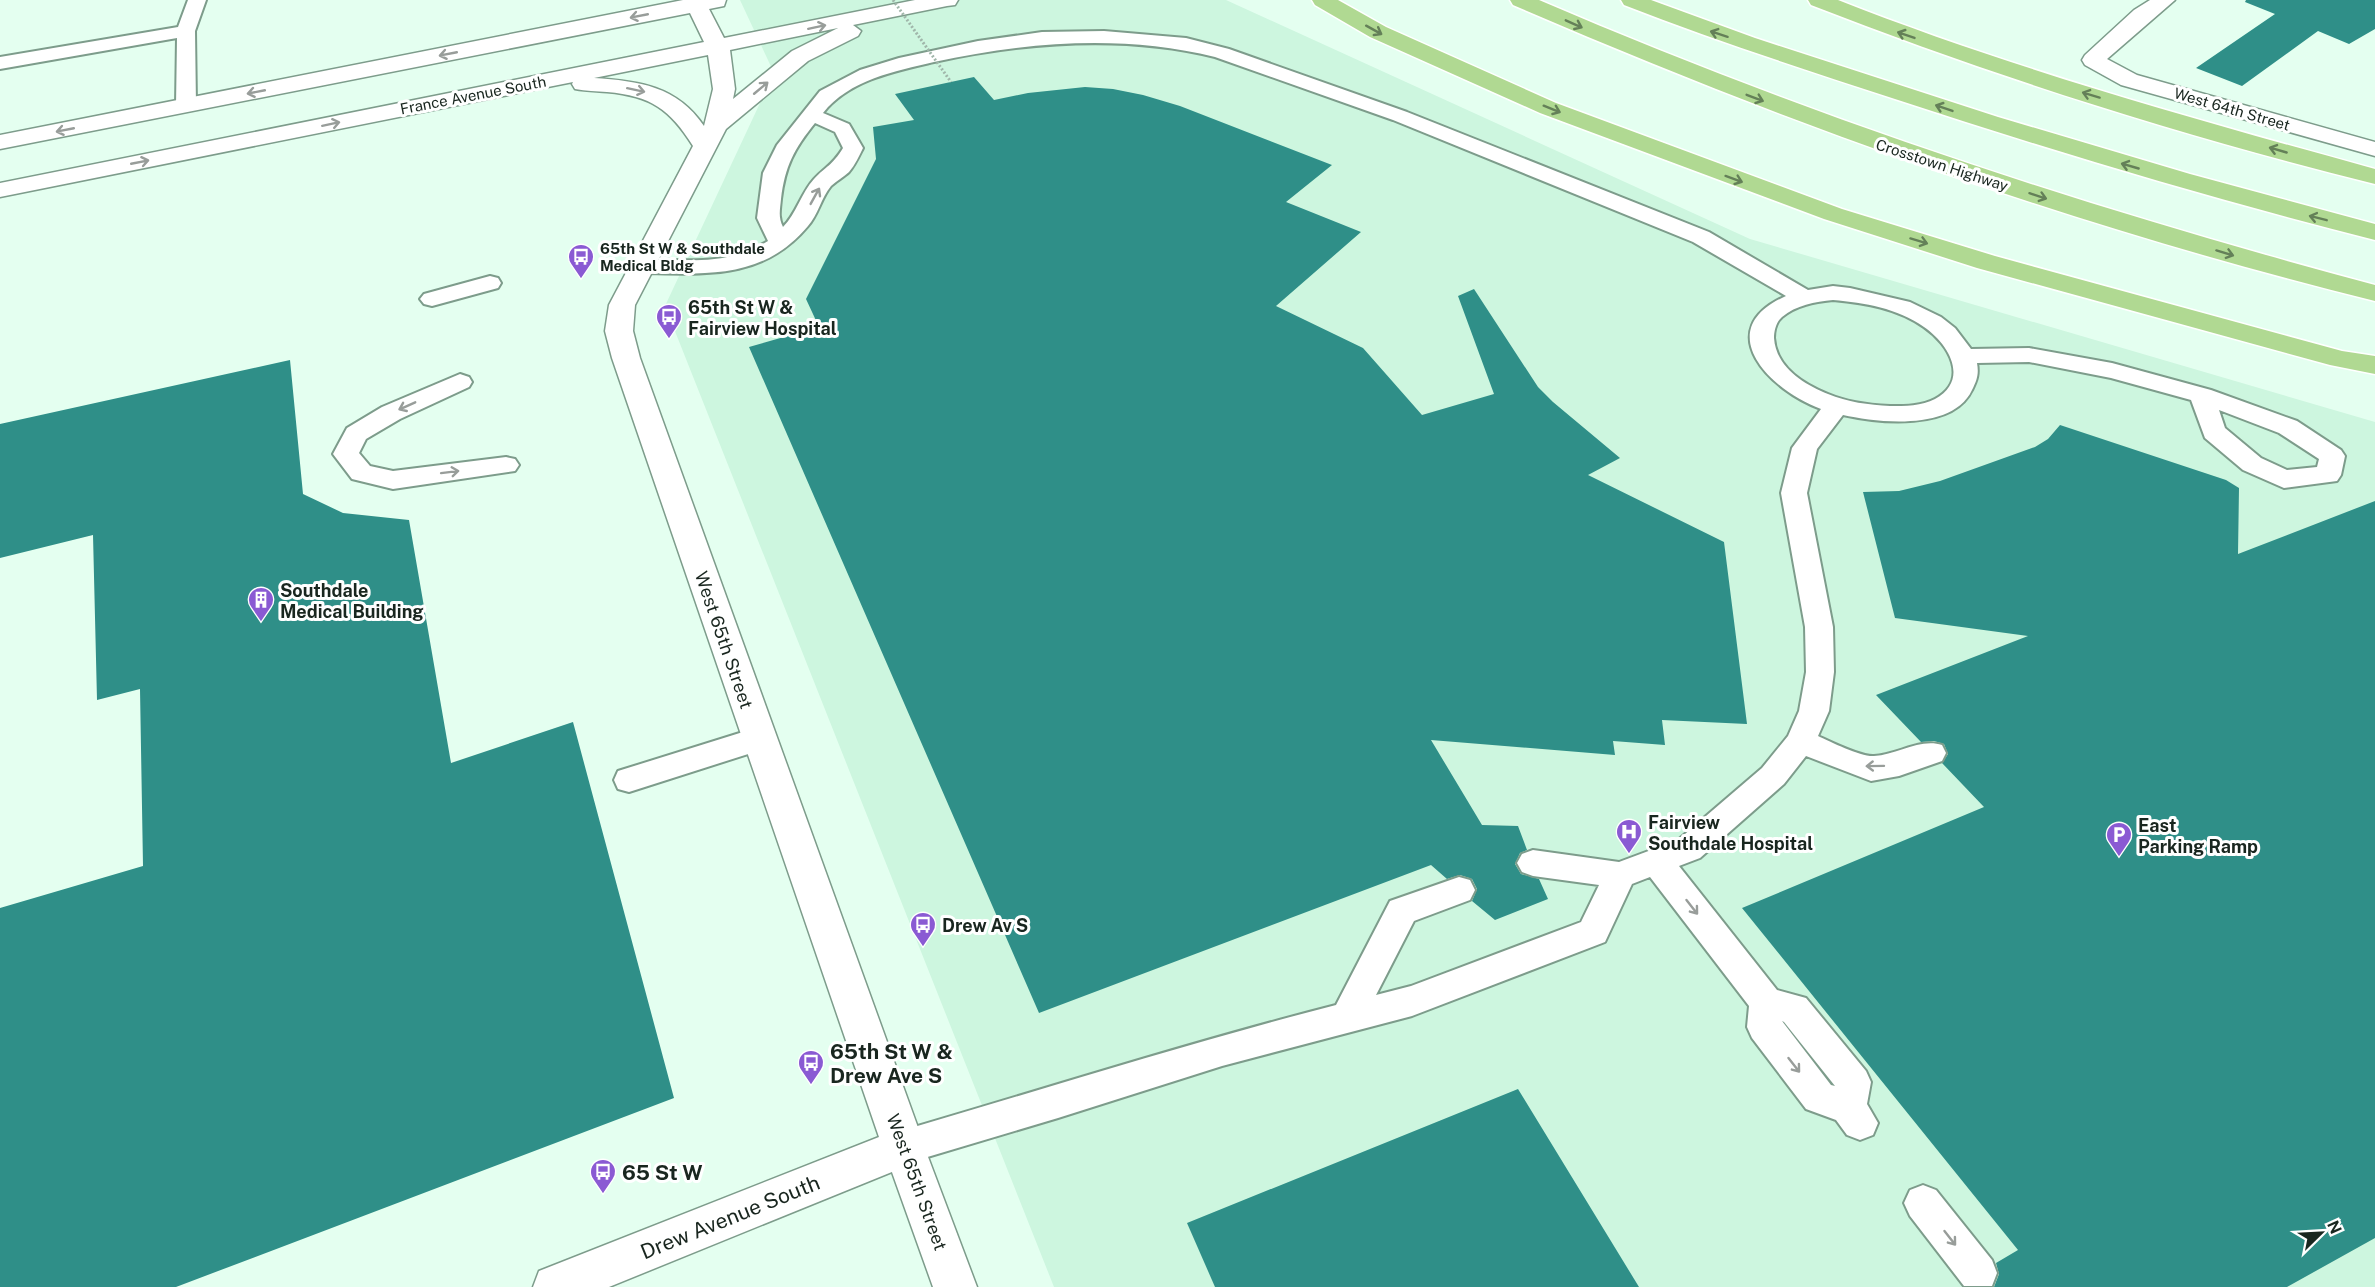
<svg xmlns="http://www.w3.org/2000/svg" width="2375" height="1287" font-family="'Public Sans',sans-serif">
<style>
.built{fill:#cdf6df}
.building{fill:#2f8f88}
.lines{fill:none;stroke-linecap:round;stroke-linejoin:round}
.lane-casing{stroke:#7d9c8b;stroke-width:4}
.street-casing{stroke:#7d9c8b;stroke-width:3}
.secondary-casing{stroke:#7d9c8b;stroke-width:3}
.highway-casing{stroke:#fff;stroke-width:3}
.lane{fill:#fff;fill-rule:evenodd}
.street{fill:#fff;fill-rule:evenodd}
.secondary{fill:#fff;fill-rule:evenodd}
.highway{fill:#b0d992;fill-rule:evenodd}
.path-bridge{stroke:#a0b6aa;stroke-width:3;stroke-dasharray:2 2;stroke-linecap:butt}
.oneway{stroke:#989d9a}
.oneway2{stroke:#648058}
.labels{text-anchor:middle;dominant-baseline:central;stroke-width:6;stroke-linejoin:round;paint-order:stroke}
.far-street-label{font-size:15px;fill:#19261f;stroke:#fff}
.far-poi-label{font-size:15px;font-weight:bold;fill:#19261f;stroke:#fff;text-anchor:start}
.poi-label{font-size:18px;font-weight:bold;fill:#19261f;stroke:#fff;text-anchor:start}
.street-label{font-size:18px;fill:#19261f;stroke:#fff}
.near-poi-label{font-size:21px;font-weight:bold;fill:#19261f;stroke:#fff;text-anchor:start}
.near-street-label{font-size:21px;fill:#19261f;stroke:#fff}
</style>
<rect width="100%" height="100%" fill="#e4fff0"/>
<!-- built -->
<path class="built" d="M740,0H1226L1750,239L2375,422V1287H1054L665,306L774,73Z"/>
<!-- building -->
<path class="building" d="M2246,0H2375V29L2349,44L2318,31L2242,86L2196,68L2275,14L2245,2Z
M974,77L994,100L1028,93L1085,87L1113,89L1143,95L1180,106L1332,165L1286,202L1361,232L1276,306L1363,348L1422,415L1494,394L1458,296L1474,289L1538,387L1553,402L1620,458L1588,475L1724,542L1747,724L1662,720L1665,745L1613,741L1615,755L1431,740L1482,825L1518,826L1527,850L1520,853L1515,864L1521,874L1539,879L1548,899L1495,920L1472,901L1477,889L1472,879L1460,875L1447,879L1431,865L1039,1013L749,347L819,327L806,299L876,159L873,127L914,120L895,94Z
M290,360L303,494L343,513L409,520L451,763L573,722L674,1098L176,1287H0V908L143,866L140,689L97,700L93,535L0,558V424Z
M2060,425L2226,480L2239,488L2238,554L2375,501V1238L2287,1287H1994L1999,1274L1996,1263L2018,1250L1742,908L1984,807L1942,763L1948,754L1944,744L1934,741L1921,742L1876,695L2028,636L1895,618L1863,492L1899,491L1940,481L2035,447L2048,439Z
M1518,1089L1639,1287H1215L1187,1223Z"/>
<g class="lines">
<defs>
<path id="lane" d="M188,0H206L195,31L196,106L193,110H179L176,106L177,38L0,69V57L178,27Z
M1104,31L1186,38L1229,49L1407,112L1709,232L1808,290L1833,286L1850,288L1910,302L1941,317L1955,328L1971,349L2029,348L2112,363L2211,390L2297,421L2341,450L2345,456L2341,475L2337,481L2284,488L2243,470L2205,438L2191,400L2111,378L2029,362L1977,363C1979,374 1977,380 1972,390C1953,431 1879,423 1843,415L1817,449L1807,493L1833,627L1834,672L1829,711L1818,736C1831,742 1861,757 1874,756C1897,755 1920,738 1942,745L1946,753L1942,761L1899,776L1871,781L1806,756L1784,784L1700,858L1679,866L1777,990L1806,998L1866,1071L1871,1082L1867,1104L1878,1123L1873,1135L1860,1140L1847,1135L1836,1120L1806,1109L1752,1038L1747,1027L1749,1006L1650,877L1632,884L1605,942L1412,1016L1222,1066L1058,1118L904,1164L891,1159L886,1147L891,1135L904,1130C1048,1088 1191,1042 1336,1005L1390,901L1459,877L1470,880L1475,890L1470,900L1414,921L1376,995L1411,986L1581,922L1599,885L1533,876L1522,872L1517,863L1522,854L1533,850L1619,862L1678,840L1762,768L1788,736L1799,711L1806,672L1805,627L1781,493L1792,448L1821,409C1771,391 1709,330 1786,296L1693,242L1393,120L1215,57C1122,34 1026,42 934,62C895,71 849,80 823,113L849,124L863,148C859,156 855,165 849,172C844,177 836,181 831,186C821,198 818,215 808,226C763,280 706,274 642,273L634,271L631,266L634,261L642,259C686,260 729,266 768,241L757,218L763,173L777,145L820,91L860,70L899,58L978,41L1042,32ZM815,123L835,132L843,148C832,166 826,166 814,179C801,193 797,213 783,227C778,217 780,210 781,199C785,166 794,149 815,123ZM1833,300C1865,303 1897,308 1924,327C1949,344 1970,380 1935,399C1922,406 1905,406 1890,406C1869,405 1847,402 1828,394C1803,384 1776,367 1774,338C1774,331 1776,322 1782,317C1796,305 1815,302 1833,300ZM2219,410L2279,433L2319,459L2317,467L2287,470L2261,458L2225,428ZM1782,1021L1784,1022L1835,1086L1831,1085Z
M490,276L498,278L501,283L498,288L432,306L424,304L420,299L424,294Z
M460,374L469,377L472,382L469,387L400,419L366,439L359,453L370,466L393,471L506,457L515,459L519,465L515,471L393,489L352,479L333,454L347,428L382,407Z
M759,727L770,731L774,739L770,747L629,792L618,789L614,780L618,771Z
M1923,1185L1936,1190L1992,1260L1997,1273L1992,1286H1964L1910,1216L1904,1203L1910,1190Z"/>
<path id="street" d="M2150,0H2175L2107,59L2137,75L2375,142V156L2121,85L2085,65L2082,60L2085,55L2134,10Z
M904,1127L919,1133L977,1287H933L883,1147L889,1133Z"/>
<path id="secondary" d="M683,0H726L724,6L709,9L724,38L915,0H958L955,5L947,6L853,25L861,31L858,36L808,61L726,129L635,305L633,331L640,358L925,1147L919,1161L609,1287H533L539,1271L879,1137L612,358L605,331L609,305L693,146C670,109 651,96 607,92C596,91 586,91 575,89L572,84L573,82L0,197V183L704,42L690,13L0,149V135ZM838,28L792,51L733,99L735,89L730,50ZM708,55L713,89L704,126C677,86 639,81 594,78Z"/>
<path id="highway" d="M1312,0H1338L1386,27L1556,103L1842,209L1995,256L2342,351L2375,356V374L2330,365L1977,268L1824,219L1540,113L1370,37L1315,5Z
M1510,0H1539C1813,118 2087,208 2375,285V301C2080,228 1792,126 1513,5Z
M1621,0H1651L1755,38L1998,117L2190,174L2375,224V240C2213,199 2053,151 1895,99C1804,69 1713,40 1624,5Z
M1808,0H1838C2013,69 2194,119 2375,169V184C2185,137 1993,76 1811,5Z"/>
</defs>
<!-- lane casing -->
<use href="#lane" class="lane-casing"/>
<!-- street casing -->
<use href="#street" class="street-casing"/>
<!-- secondary casing -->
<use href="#secondary" class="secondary-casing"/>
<!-- highway casing -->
<use href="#highway" class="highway-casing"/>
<!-- lane -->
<use href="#lane" class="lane"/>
<!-- street -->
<use href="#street" class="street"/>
<!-- secondary -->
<use href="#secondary" class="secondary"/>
<!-- highway -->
<use href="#highway" class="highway"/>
<!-- path-bridge -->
<path class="path-bridge" d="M893,0L951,82"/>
</g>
<!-- one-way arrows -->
<defs><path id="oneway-shaft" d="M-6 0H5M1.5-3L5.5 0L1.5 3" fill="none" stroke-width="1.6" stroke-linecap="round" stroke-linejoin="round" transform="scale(1.5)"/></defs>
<g class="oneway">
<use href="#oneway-shaft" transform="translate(639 16) rotate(169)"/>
<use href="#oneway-shaft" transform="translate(817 27) rotate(-12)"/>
<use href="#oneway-shaft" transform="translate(448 54) rotate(169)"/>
<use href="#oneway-shaft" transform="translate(761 88) rotate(-40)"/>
<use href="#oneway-shaft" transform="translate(636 90) rotate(12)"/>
<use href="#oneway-shaft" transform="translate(256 92) rotate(169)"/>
<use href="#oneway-shaft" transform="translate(331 124) rotate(-12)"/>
<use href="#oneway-shaft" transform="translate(65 130) rotate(169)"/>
<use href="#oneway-shaft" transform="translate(140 162) rotate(-11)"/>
<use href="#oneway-shaft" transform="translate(815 196) rotate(-61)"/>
<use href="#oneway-shaft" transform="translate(407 406) rotate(156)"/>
<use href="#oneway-shaft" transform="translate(450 472) rotate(-7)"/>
<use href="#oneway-shaft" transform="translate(1875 766) rotate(179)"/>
<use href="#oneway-shaft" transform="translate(1692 907) rotate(52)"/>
<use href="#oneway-shaft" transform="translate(1794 1065) rotate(52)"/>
<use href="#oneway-shaft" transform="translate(1950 1238) rotate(52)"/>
</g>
<g class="oneway2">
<use href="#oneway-shaft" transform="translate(1574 24) rotate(24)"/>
<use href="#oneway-shaft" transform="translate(1374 30) rotate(29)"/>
<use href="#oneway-shaft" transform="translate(1719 34) rotate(-162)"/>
<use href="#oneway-shaft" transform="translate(1906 35) rotate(-161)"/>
<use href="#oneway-shaft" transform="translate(2091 95) rotate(-163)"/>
<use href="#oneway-shaft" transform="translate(1755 98) rotate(21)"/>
<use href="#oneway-shaft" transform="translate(1944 108) rotate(-161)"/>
<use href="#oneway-shaft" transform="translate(1552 109) rotate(22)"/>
<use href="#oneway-shaft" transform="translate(2278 150) rotate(-164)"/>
<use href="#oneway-shaft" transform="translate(2130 166) rotate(-164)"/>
<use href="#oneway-shaft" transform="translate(1734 179) rotate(20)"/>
<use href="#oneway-shaft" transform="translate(2038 196) rotate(18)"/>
<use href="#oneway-shaft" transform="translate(2318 218) rotate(-166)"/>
<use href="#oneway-shaft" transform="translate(1919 241) rotate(17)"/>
<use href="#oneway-shaft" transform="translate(2225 253) rotate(17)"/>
</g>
<!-- icons -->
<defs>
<symbol id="bus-pin" viewBox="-11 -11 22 30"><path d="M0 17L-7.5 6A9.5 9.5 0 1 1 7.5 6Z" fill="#8a5ad3" stroke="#fff"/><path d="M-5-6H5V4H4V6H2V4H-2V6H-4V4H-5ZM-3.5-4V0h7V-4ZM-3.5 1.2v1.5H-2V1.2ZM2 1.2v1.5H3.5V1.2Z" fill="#fff"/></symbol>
<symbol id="building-pin" viewBox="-11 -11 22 30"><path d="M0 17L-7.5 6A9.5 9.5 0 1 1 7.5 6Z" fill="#8a5ad3" stroke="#fff"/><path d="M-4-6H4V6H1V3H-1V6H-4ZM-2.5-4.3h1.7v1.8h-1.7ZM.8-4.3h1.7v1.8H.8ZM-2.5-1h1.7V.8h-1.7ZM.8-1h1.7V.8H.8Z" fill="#fff"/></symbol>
<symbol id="hospital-pin" viewBox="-11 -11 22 30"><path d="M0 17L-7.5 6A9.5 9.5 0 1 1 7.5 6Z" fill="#8a5ad3" stroke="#fff"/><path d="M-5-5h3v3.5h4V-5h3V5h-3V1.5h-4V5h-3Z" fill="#fff"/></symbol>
<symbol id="parking-pin" viewBox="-11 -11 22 30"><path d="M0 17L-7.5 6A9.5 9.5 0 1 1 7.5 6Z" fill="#8a5ad3" stroke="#fff"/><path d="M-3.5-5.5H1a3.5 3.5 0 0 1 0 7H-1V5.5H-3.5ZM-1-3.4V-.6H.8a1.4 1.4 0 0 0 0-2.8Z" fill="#fff"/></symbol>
</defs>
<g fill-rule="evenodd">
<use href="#bus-pin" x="566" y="242" width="30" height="40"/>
<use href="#bus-pin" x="654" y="302" width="30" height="40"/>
<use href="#building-pin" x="246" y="585" width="30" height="40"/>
<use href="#hospital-pin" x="1614" y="817" width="30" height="40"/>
<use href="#parking-pin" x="2104" y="820" width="30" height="40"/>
<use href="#bus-pin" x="908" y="910" width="30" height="40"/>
<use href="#bus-pin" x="796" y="1048" width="30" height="40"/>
<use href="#bus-pin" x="588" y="1157" width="30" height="40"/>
</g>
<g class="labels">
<!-- far-street labels -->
<g class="far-street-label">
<text transform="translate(473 95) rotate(-11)">France Avenue South</text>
<text transform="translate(2232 109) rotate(16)">West 64th Street</text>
<text transform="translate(1942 165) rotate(18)">Crosstown Highway</text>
</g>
<!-- far-poi labels -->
<g class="far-poi-label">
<text x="600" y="248">65th St W &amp; Southdale<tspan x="600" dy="17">Medical Bldg</tspan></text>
</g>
<!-- poi labels -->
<g class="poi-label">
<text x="688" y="307">65th St W &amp;<tspan x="688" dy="21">Fairview Hospital</tspan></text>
<text x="280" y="590">Southdale<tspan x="280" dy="21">Medical Building</tspan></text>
<text x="1648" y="822">Fairview<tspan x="1648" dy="21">Southdale Hospital</tspan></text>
<text x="2138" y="825">East<tspan x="2138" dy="21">Parking Ramp</tspan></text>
<text x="942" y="925">Drew Av S</text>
</g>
<!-- street labels -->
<g class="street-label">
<text transform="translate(724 640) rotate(71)">West 65th Street</text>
<text transform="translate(917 1182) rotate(70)">West 65th Street</text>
</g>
<!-- near-poi labels -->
<g class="near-poi-label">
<text x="830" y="1051">65th St W &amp;<tspan x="830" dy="24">Drew Ave S</tspan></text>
<text x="622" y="1172">65 St W</text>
</g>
<!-- near-street labels -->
<g class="near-street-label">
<text transform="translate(730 1217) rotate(-22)">Drew Avenue South</text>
</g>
</g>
<!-- north arrow -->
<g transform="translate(2321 1233) rotate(66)" stroke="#ffffff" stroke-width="4.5" paint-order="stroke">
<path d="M0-4.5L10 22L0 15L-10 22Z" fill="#19261f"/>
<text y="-9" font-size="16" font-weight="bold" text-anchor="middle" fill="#19261f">N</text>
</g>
</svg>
